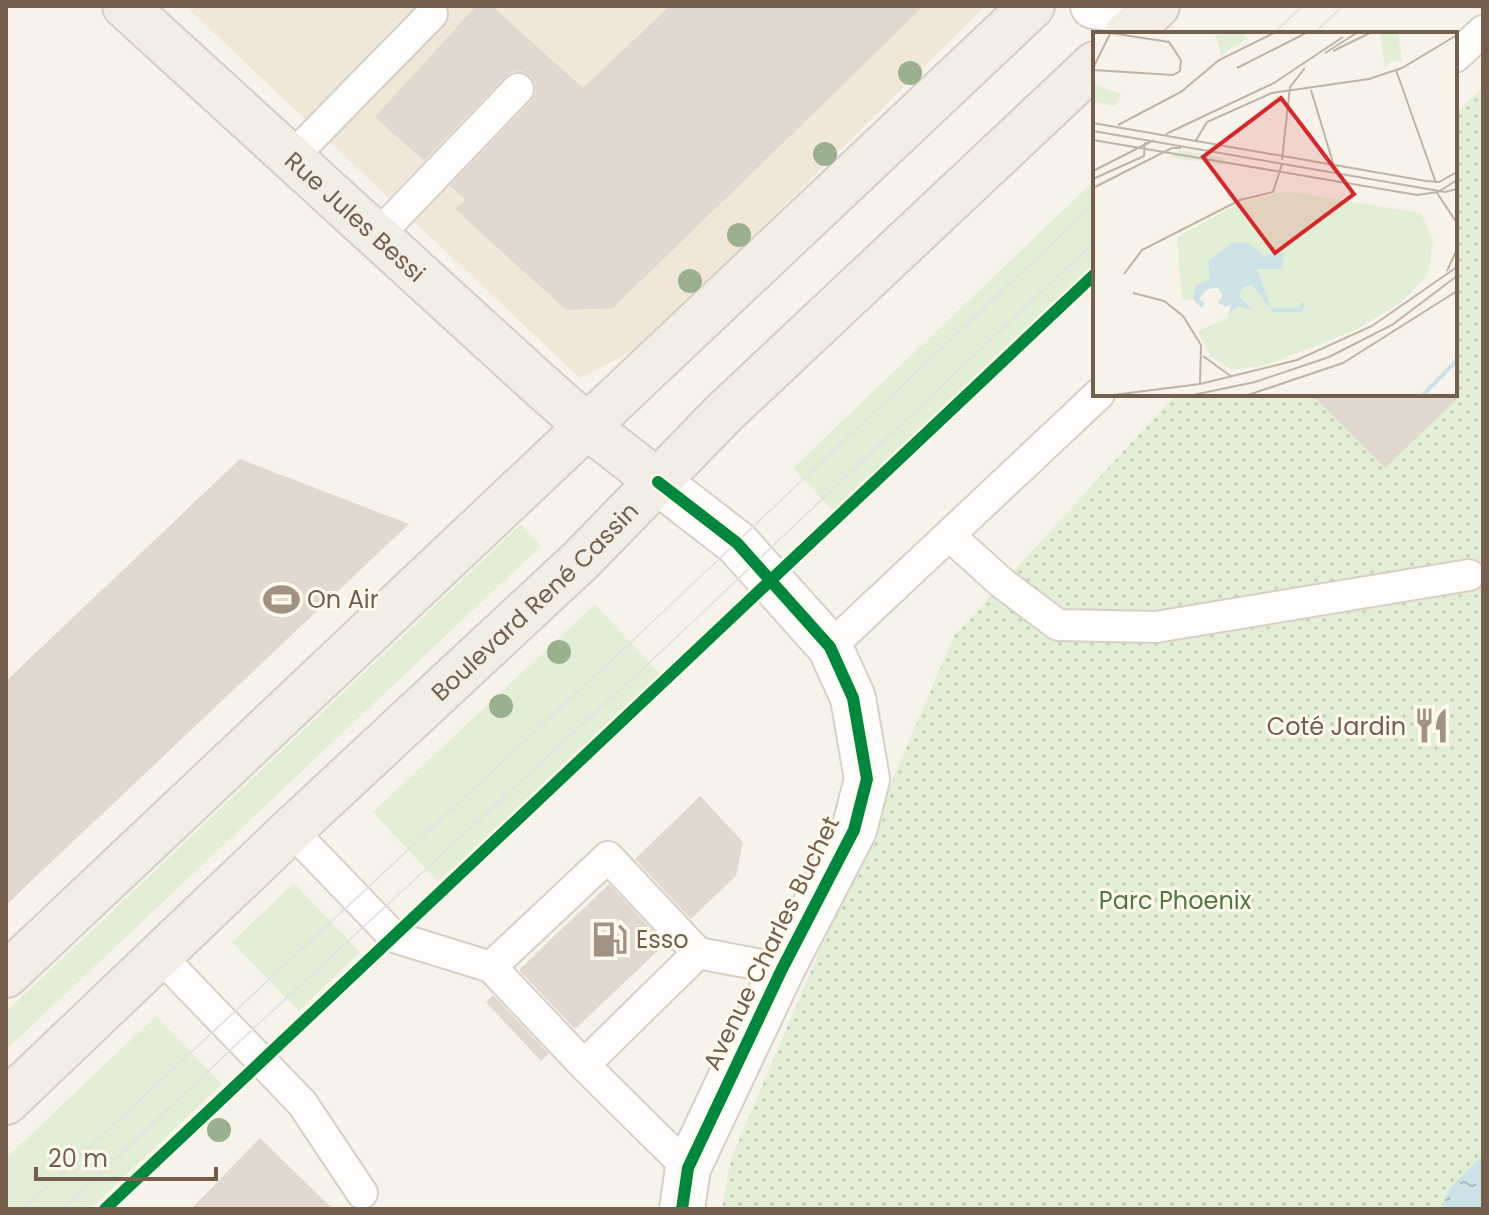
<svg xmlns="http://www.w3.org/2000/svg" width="1489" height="1215" font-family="Poppins,sans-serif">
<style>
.residential{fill:#f0e7d9}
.green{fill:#e2eed6}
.park{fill:url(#park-dots)}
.water{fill:url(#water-ripples)}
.building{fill:#e1d9d0}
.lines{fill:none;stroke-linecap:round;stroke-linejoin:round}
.service-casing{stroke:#d6d0c9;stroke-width:34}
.minor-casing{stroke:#d6d0c9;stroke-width:48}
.primary-casing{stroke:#d5cec6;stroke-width:48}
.service{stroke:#fefdfc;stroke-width:30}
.minor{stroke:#fefdfc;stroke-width:44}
.primary{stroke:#f2eee5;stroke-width:44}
.tram{stroke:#e5e2e5;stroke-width:2}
.cycleway-casing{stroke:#fef9ed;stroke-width:17}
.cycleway{stroke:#00873e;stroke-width:12}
.tree{fill:#9ab08f}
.labels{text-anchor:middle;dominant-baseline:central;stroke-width:6;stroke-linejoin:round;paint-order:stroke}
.street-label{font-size:24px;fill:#745e4c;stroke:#fef9ed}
.poi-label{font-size:24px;fill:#745e4c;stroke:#fef9ed;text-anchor:start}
.park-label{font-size:24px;fill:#4e7944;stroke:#fef9ed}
.inset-river{fill:none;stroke:#cde2e7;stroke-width:4}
.inset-road{fill:none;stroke:#bfb3a6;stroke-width:2}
.view{fill:#d62828;fill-opacity:0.15;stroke:#d62828;stroke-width:4}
.inset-edge{fill:none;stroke:#745e4c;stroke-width:4}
</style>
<defs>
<pattern id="park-dots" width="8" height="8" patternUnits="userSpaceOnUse" patternTransform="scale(2)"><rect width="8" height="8" fill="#e2eed6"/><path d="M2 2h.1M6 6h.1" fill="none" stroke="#c5ceb9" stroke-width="1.8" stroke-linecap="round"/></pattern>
<pattern id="water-ripples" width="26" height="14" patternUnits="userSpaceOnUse" patternTransform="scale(2)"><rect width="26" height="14" fill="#cde2e7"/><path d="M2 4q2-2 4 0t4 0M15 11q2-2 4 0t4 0" fill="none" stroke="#abbabd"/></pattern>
</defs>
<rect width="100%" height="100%" fill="#f7f3eb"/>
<!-- residential -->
<path class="residential" d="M185,6H985L644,345L580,378Z"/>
<!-- green -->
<path class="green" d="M1095,180V264L834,512L793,468Z
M521,524L541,546L6,1050V1012Z
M595,604L660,674L438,882L373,812Z
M294,883L360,952L299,1011L232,942Z
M156,1016L222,1084L90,1209H6V1158Z"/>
<!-- park -->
<path class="park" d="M1483,87V1209H722L731,1159L954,636L1176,394H1455V114Z"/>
<!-- water -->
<path class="water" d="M1483,1155V1209H1441L1450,1188Z"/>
<!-- building -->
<path class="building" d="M476,6H492L583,88L670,6H924L613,308L566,310L455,209L466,200L450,186L531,101L536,93L535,83L531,77L522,71L512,72L505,77L424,161L375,117Z
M1311,394H1462L1385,468Z
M240,459L409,524L6,905V681Z
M700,796L743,842L736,876L691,919L635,859Z
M609,884L665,944L575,1029L519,970Z
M493,995L549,1054L541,1061L486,1002Z
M260,1138L333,1209H191Z"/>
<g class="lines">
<defs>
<path id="service" d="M1455,57L1483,31
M291,158L432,14
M377,236L518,89
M950,536L1002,583L1058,625L1156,627L1469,575
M830,647L1099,394
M291,830L394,937L491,967L584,1065L688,1168
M161,957L302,1103L362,1193
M491,967L608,857L698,953L782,969
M584,1065L698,953"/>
<path id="minor" d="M1093,6L1149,13
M658,482L737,543L830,647L853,698L867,779L854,830L782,969L688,1168L682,1209"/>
<g id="primary">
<path id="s1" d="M125,6L538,383L588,427L658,482"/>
<path d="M1127,34L1157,6"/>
<path d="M6,975L1032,6"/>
<path id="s2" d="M6,1102L291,830L581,560L724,413L1095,64"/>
</g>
</defs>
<!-- service casing -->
<use href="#service" class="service-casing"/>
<!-- minor casing -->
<use href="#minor" class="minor-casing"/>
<!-- primary casing -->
<use href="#primary" class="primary-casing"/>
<!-- service -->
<use href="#service" class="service"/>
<!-- minor -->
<use href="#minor" class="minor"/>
<!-- primary -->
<use href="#primary" class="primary"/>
<!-- tram -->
<path class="tram" d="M1273,34L1302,6
M1313,34L1343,6
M23,1209L646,628L1095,203
M63,1209L241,1040L665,648L1095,241"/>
<defs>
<path id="cycleway" d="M658,482L737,543L830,647L853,698L867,779L854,830L782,969L688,1168L682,1209
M105,1209L1095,274"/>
</defs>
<!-- cycleway casing -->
<use href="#cycleway" class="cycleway-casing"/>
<!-- cycleway -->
<use href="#cycleway" class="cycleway"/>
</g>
<!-- trees -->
<g class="tree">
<circle cx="910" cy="73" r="12"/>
<circle cx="825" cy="154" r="12"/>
<circle cx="739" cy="235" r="12"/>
<circle cx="690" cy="281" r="12"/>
<circle cx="559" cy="652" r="12"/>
<circle cx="501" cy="706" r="12"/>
<circle cx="219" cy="1130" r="12"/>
</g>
<!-- icons -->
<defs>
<symbol id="stadium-bare" viewBox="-9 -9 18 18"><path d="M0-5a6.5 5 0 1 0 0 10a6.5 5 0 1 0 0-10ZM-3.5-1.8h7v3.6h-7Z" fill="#a29284" stroke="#fef9ed" stroke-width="2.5" paint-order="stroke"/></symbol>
<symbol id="restaurant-bare" viewBox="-9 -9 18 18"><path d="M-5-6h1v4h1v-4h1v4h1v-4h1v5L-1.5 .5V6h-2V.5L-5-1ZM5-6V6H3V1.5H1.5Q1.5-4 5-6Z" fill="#a29284" stroke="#fef9ed" stroke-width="2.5" paint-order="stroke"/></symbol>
<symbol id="fuel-bare" viewBox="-9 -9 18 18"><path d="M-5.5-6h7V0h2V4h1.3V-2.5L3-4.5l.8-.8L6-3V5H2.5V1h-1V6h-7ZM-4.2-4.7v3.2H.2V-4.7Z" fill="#a29284" stroke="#fef9ed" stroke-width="2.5" paint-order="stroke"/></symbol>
</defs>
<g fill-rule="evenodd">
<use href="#stadium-bare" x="256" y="574" width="51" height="51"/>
<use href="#restaurant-bare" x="1406" y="700" width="51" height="51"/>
<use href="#fuel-bare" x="584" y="914" width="51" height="51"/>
</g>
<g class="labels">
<!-- street labels -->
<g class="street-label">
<text stroke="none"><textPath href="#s1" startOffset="312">Rue Jules Bessi</textPath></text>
<text stroke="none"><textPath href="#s2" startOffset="728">Boulevard René Cassin</textPath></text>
<text transform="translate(771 943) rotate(-64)">Avenue Charles Buchet</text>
</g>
<!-- poi labels -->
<g class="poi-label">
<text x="307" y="599">On Air</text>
<text x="1406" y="726" text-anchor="end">Coté Jardin</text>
<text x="636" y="939">Esso</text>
</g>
<!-- park labels -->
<g class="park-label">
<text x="1175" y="900">Parc Phoenix</text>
</g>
</g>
<!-- overview -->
<g transform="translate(1093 32)">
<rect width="364" height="364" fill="#f7f3eb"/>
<path d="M122,0H151L154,7L128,23ZM0,52L28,62L22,74L0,70ZM86,118L131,126L129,133L77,125Z" fill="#e2eed6"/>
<path d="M305,0L309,30L298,29L292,36L287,1ZM194,159L328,181L340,209L335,242L310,269L260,299L174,333L139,338L117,324L105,299L135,286L138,272L132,275L125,270L130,264L127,257L117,254L106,267L89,268L84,205L149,170Z" fill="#e2eed6"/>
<path d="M140,210L156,211L172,225L182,218L191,222L189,237H164L179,278L159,253L149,256L146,264L160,278L146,274L135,282L139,272L132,275L125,270L130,264L125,255L113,258L106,267L112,271L108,276L100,267L103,253L117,247L115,229Z" fill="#cde2e7"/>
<path class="inset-river" d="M179,278H208L210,271M329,364L364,328"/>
<path class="inset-road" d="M240,19L279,0M232,21L265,0M0,36L18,0M144,36L215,0M0,38L80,43L87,39L88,28L76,10L17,1M303,38L343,151M218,58L241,134M0,91L333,149L346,150L364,140M25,93L88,60L126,28L183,0M0,99L352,160L364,157M73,102L181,51L250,5M0,108L324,163L345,160L364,148M102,110L114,90L179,61L276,47L309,36L364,3M189,128L197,55L212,36M0,139L61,108M0,147L51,124L52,110M0,156L79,116H88M342,158L364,191M354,239L364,217M31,242L49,218L147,168L180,160L189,132M40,261L71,269L90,284L108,313L107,352M110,324L139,345M12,364L107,352L204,328L279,294L364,235M95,364L162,350L236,325L299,293L364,244M152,364L250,331L364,259"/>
<path class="view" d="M188,66L261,162L182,221L110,125Z"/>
<rect width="364" height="364" class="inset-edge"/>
</g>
<!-- border -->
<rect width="1489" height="1215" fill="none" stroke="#745e4c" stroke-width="16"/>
<!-- scale -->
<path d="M36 1167v12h180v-12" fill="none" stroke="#745e4c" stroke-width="4"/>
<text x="48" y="1167" font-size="24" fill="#745e4c" stroke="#fef9ed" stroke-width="6" paint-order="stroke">20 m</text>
</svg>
